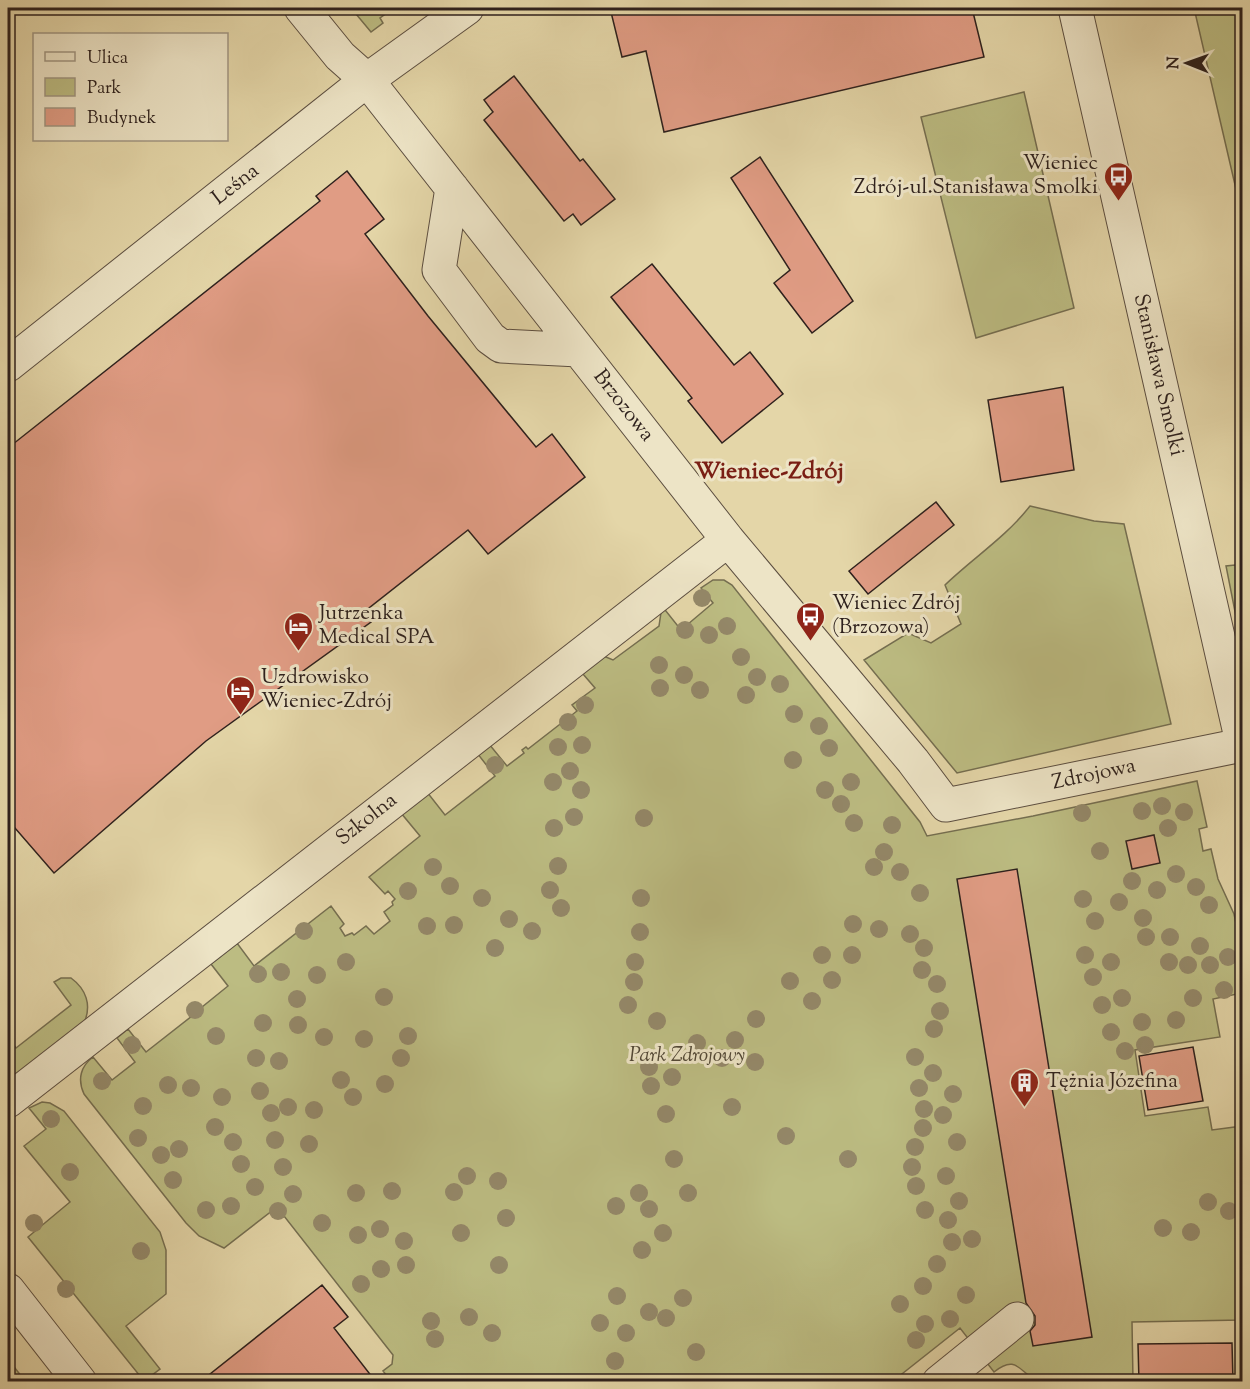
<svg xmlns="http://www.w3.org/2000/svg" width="1250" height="1389" font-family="'Sorts Mill Goudy',serif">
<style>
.green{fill:#bcbc82;stroke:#756e50;stroke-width:1.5}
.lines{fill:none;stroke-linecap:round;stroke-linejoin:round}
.stream{stroke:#6d7b75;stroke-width:12}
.building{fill:#e09c84;stroke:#2e211d;stroke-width:1.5}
.minor-casing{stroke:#5c4e40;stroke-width:35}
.minor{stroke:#ede4c6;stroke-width:33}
.tree{fill:#948869}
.labels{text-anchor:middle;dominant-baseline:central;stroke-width:6;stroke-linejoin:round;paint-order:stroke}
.poi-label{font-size:21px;fill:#2e211d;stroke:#ede4c6;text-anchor:start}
.street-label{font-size:21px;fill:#2e211d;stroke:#ede4c6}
.park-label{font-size:21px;font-style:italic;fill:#524836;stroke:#ede4c6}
.quarter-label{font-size:24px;font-weight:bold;fill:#7a1f14;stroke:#ede4c6}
</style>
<rect width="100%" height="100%" fill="#e4d6a8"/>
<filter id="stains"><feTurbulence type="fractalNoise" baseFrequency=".00333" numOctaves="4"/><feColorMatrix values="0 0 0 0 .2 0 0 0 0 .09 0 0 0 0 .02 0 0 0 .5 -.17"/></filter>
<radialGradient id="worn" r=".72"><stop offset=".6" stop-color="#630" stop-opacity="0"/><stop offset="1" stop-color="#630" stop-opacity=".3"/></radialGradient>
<!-- green -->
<path class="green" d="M351,8H394L380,18L383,23L371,32Z
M1194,8H1242V215Z
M1024,92L1074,308L976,338L921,117Z
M1030,506L1094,521L1124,524L1171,724L957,773L864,660L908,633L931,643L961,624L945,585C973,558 1006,537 1030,506Z
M1235,565L1242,575V647L1226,566Z
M713,580H724L732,585L920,822L927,836L1033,816L1197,781L1207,827L1199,829L1203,851L1211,849L1218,879L1234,914L1242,951V993L1213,999L1220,1037L1135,1050L1145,1116L1208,1107L1212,1130L1242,1126L1239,1108L1242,1107V1320L1132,1322L1133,1381C1104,1381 1072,1385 1043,1381C1020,1379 1020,1351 994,1372L960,1328L893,1381H391L383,1371L392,1364L393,1355L277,1207L224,1248L199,1236L186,1223L84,1094C77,1079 81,1066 93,1057L112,1080L135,1062L117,1038L128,1029L146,1052L192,1016L190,1010L193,1006L202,1007L228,986L211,964L237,943L254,966L331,906L344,924L340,928L345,936L352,933L354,935L366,926L374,934L390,921L384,912L393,905L392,902L395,899L388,891L385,894L369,877L420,836L401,813L427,792L445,815L495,776L477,753L489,744L507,766L524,753L522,750L526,747L528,749L577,711L572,705L595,688L583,674L601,655L613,660L659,626L662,606L681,630L713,603L701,588Z
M61,978H71C86,989 92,1005 84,1023L8,1085V1037L16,1048L71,1005L54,982Z
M42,1102L50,1103L64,1111L160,1232L166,1250V1294L126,1326L160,1369L144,1381L28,1237L70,1202L24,1146L46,1129L29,1108Z
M8,1359L25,1381H8Z"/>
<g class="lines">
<!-- stream -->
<path class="stream" d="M1241,590L1242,599"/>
</g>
<!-- building -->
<path class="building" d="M610,8H972L984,57L664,132L646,51L622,57Z
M514,76L580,161L583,159L615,199L581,225L573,214L564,221L484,120L493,112L484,100Z
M760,157L853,301L812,333L774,283L790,270L731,178Z
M347,171L384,219L365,234L428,316L536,447L552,434L585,477L488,554L468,530L364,612L371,622L206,741L54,873L8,820V448L320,201L316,196Z
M652,264L734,365L750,352L783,394L722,443L688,401L692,398L611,297Z
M1063,387L1074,470L1001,482L988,400Z
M936,502L954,525L868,594L849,571Z
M1154,835L1160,863L1132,869L1126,841Z
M1017,869L1092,1337L1033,1346L1030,1331L1035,1325V1316L1026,1303L957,879Z
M1193,1047L1203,1101L1148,1110L1139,1056Z
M322,1285L348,1317L334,1328L376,1382H200Z
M1232,1343L1233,1382H1139L1138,1344Z"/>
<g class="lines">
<defs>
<path id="minor" d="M301,8L340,56L367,80L728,540L913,761L946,805L1242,745
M1075,8L1242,742
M452,188L439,270L490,338L501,346L579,350
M8,365L367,80L467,8
M8,1101L728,540
M8,1290L80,1382
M939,1382L1017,1319"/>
</defs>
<!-- minor casing -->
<use href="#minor" class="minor-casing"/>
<!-- minor -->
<use href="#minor" class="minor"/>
</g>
<!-- trees -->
<g class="tree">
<circle cx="702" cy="598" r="9"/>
<circle cx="727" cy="626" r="9"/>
<circle cx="685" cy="630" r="9"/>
<circle cx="709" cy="635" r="9"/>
<circle cx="741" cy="657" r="9"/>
<circle cx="659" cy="665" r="9"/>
<circle cx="684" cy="675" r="9"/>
<circle cx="757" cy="677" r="9"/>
<circle cx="780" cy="684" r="9"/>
<circle cx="660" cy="688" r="9"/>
<circle cx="700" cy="690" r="9"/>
<circle cx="746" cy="695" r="9"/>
<circle cx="585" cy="705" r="9"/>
<circle cx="794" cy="714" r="9"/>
<circle cx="568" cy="722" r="9"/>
<circle cx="819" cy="726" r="9"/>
<circle cx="582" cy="745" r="9"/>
<circle cx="558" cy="747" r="9"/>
<circle cx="829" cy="748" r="9"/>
<circle cx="793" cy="760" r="9"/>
<circle cx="495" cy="765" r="9"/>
<circle cx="570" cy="771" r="9"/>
<circle cx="553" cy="782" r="9"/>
<circle cx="851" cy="782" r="9"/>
<circle cx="581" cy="790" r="9"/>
<circle cx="825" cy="790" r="9"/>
<circle cx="841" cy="804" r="9"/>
<circle cx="1162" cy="806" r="9"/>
<circle cx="1142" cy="811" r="9"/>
<circle cx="1184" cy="812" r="9"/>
<circle cx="1082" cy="813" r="9"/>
<circle cx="574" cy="817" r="9"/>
<circle cx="644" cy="818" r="9"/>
<circle cx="854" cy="823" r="9"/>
<circle cx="892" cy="825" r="9"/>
<circle cx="554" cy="828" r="9"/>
<circle cx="1168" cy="828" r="9"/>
<circle cx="1100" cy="851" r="9"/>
<circle cx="884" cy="852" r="9"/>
<circle cx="558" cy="866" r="9"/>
<circle cx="433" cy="867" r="9"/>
<circle cx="874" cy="867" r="9"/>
<circle cx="900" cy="872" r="9"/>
<circle cx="1176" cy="874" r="9"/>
<circle cx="1132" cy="881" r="9"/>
<circle cx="450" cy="886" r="9"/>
<circle cx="1196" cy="887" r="9"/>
<circle cx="550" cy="890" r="9"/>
<circle cx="1157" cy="890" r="9"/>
<circle cx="408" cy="891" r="9"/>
<circle cx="920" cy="893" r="9"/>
<circle cx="482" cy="898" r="9"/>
<circle cx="641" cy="898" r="9"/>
<circle cx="1083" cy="899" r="9"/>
<circle cx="1119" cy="902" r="9"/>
<circle cx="1209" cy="905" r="9"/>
<circle cx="561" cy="908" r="9"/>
<circle cx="1143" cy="918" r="9"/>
<circle cx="509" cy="919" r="9"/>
<circle cx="1095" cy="921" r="9"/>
<circle cx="853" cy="924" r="9"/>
<circle cx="454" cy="925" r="9"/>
<circle cx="427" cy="926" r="9"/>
<circle cx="879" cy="929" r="9"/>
<circle cx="304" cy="931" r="9"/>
<circle cx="532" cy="931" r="9"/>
<circle cx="640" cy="932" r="9"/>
<circle cx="910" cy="934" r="9"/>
<circle cx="1146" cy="937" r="9"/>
<circle cx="1170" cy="937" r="9"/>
<circle cx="1200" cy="946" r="9"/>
<circle cx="495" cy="948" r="9"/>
<circle cx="924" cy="948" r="9"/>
<circle cx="822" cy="955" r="9"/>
<circle cx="852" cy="955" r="9"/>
<circle cx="1085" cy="955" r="9"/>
<circle cx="1228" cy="957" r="9"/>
<circle cx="346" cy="962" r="9"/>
<circle cx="635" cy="962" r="9"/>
<circle cx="1111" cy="962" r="9"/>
<circle cx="1169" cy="962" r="9"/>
<circle cx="1188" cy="965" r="9"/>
<circle cx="1210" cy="965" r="9"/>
<circle cx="922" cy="970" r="9"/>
<circle cx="281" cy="972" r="9"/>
<circle cx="258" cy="974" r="9"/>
<circle cx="317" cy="975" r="9"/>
<circle cx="1093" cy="977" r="9"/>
<circle cx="832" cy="980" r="9"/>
<circle cx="790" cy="981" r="9"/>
<circle cx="634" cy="982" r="9"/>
<circle cx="937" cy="984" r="9"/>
<circle cx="1224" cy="990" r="9"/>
<circle cx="384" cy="997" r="9"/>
<circle cx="1122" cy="998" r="9"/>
<circle cx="1193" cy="998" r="9"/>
<circle cx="297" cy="999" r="9"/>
<circle cx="812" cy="1001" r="9"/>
<circle cx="628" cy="1005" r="9"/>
<circle cx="1102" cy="1005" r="9"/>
<circle cx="195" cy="1010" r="9"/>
<circle cx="940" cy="1011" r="9"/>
<circle cx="756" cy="1019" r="9"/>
<circle cx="1176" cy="1020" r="9"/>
<circle cx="657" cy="1021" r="9"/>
<circle cx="1142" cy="1022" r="9"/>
<circle cx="263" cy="1023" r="9"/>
<circle cx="298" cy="1025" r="9"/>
<circle cx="934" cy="1029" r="9"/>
<circle cx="1111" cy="1032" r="9"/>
<circle cx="216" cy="1036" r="9"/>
<circle cx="408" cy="1036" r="9"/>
<circle cx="324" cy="1037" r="9"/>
<circle cx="364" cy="1039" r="9"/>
<circle cx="735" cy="1040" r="9"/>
<circle cx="697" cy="1043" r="9"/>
<circle cx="132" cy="1045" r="9"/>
<circle cx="1145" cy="1045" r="9"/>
<circle cx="1125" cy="1051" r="9"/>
<circle cx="915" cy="1057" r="9"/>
<circle cx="256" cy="1058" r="9"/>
<circle cx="401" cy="1058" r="9"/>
<circle cx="722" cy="1058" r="9"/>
<circle cx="279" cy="1061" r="9"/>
<circle cx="755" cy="1062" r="9"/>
<circle cx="649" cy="1067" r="9"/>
<circle cx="933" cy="1073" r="9"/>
<circle cx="672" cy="1077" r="9"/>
<circle cx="341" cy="1080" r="9"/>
<circle cx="102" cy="1081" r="9"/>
<circle cx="385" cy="1084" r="9"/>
<circle cx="168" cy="1085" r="9"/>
<circle cx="651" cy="1086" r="9"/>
<circle cx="191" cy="1088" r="9"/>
<circle cx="919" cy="1088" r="9"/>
<circle cx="260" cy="1091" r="9"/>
<circle cx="953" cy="1094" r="9"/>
<circle cx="222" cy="1097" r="9"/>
<circle cx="353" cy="1097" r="9"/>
<circle cx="143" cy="1106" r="9"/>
<circle cx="288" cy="1107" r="9"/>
<circle cx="732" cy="1107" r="9"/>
<circle cx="924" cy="1109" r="9"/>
<circle cx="314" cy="1110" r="9"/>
<circle cx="271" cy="1113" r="9"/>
<circle cx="666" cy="1114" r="9"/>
<circle cx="943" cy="1115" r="9"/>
<circle cx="51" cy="1119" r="9"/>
<circle cx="215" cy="1127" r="9"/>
<circle cx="923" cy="1128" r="9"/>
<circle cx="786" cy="1136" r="9"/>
<circle cx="138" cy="1138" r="9"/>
<circle cx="275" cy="1140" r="9"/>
<circle cx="233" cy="1142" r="9"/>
<circle cx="957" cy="1142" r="9"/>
<circle cx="309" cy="1144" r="9"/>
<circle cx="915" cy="1147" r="9"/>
<circle cx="179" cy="1149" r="9"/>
<circle cx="161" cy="1155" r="9"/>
<circle cx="674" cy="1159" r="9"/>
<circle cx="848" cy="1159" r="9"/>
<circle cx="241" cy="1164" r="9"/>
<circle cx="283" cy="1167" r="9"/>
<circle cx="912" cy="1167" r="9"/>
<circle cx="70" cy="1172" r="9"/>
<circle cx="467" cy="1176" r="9"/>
<circle cx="946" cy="1176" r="9"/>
<circle cx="173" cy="1180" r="9"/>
<circle cx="498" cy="1181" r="9"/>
<circle cx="916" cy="1186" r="9"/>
<circle cx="255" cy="1187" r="9"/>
<circle cx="392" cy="1191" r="9"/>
<circle cx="454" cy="1192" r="9"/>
<circle cx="356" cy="1193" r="9"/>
<circle cx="639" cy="1193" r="9"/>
<circle cx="688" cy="1193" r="9"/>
<circle cx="293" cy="1194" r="9"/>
<circle cx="959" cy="1201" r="9"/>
<circle cx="1208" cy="1202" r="9"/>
<circle cx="231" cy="1206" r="9"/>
<circle cx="616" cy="1206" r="9"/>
<circle cx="649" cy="1209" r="9"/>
<circle cx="206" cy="1210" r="9"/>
<circle cx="925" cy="1210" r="9"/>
<circle cx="278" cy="1211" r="9"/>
<circle cx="1229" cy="1211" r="9"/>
<circle cx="506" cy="1218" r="9"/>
<circle cx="948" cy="1220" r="9"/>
<circle cx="34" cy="1223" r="9"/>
<circle cx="322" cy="1223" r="9"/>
<circle cx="1163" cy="1228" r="9"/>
<circle cx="380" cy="1229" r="9"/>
<circle cx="1191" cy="1232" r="9"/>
<circle cx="461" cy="1233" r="9"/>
<circle cx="663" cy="1233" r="9"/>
<circle cx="358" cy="1235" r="9"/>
<circle cx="972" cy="1239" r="9"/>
<circle cx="404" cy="1241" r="9"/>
<circle cx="952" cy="1242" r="9"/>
<circle cx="642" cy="1250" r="9"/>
<circle cx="141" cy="1251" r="9"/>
<circle cx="937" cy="1264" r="9"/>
<circle cx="406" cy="1265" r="9"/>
<circle cx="499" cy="1265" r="9"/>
<circle cx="381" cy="1269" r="9"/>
<circle cx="361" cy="1284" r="9"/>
<circle cx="923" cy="1286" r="9"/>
<circle cx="66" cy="1289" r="9"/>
<circle cx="966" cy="1295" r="9"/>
<circle cx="617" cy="1296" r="9"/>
<circle cx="683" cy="1298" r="9"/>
<circle cx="900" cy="1304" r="9"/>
<circle cx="649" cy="1312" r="9"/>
<circle cx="469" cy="1317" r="9"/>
<circle cx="666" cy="1318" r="9"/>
<circle cx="950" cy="1319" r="9"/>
<circle cx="431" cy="1321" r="9"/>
<circle cx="600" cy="1323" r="9"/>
<circle cx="925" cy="1324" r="9"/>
<circle cx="492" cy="1333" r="9"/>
<circle cx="626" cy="1333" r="9"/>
<circle cx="435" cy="1339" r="9"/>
<circle cx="916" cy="1340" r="9"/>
<circle cx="696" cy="1352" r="9"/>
<circle cx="615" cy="1361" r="9"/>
</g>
<!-- icons -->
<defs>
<symbol id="bus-pin" viewBox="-11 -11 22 30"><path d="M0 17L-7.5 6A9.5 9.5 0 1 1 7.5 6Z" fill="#8f2418" stroke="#ede4c6"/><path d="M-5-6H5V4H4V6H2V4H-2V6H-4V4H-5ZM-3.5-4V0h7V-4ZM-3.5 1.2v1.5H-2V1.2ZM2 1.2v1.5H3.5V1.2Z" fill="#fff"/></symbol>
<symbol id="hotel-pin" viewBox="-11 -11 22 30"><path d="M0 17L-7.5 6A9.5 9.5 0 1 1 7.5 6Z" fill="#8f2418" stroke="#ede4c6"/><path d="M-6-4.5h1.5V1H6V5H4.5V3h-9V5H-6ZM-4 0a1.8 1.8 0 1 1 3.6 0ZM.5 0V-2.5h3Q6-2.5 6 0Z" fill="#fff"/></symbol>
<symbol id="building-pin" viewBox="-11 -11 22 30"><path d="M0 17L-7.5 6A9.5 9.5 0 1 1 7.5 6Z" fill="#8f2418" stroke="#ede4c6"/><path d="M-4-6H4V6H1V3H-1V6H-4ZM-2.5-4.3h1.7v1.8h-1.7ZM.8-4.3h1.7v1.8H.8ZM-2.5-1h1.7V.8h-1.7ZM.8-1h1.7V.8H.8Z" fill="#fff"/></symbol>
</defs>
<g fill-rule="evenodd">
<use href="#bus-pin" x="1102" y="160" width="33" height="45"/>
<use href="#bus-pin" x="794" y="600" width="33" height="45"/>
<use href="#hotel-pin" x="282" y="610" width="33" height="45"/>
<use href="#hotel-pin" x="224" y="674" width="33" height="45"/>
<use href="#building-pin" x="1008" y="1066" width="33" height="45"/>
</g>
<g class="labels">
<!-- poi labels -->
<g class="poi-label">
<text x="1098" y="164" text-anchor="end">Wieniec<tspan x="1098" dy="24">Zdrój-ul.Stanisława Smolki</tspan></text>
<text x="832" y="604">Wieniec Zdrój<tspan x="832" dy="24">(Brzozowa)</tspan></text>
<text x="319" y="614">Jutrzenka<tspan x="319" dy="24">Medical SPA</tspan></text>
<text x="261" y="678">Uzdrowisko<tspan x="261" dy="24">Wieniec-Zdrój</tspan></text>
<text x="1046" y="1082">Tężnia Józefina</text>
</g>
<!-- street labels -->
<g class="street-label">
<text transform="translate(236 185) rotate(-38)">Leśna</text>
<text transform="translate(1158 375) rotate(77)">Stanisława Smolki</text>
<text transform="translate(623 406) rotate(52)">Brzozowa</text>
<text transform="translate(1094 775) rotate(-12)">Zdrojowa</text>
<text transform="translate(367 820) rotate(-38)">Szkolna</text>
</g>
<!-- park labels -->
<g class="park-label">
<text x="687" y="1056">Park Zdrojowy</text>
</g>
<!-- quarter labels -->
<g class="quarter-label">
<text x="769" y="472">Wieniec-Zdrój</text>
</g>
</g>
<!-- margin -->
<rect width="1250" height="1389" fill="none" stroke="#e4d6a8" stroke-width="30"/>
<rect x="9" y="9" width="1232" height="1371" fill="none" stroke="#2e211d" stroke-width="3"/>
<rect x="15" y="15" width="1220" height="1359" fill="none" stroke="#2e211d" stroke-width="1.5"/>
<!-- legend -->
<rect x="33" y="33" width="195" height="108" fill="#ede4c6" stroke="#a19682" stroke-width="1.5"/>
<rect x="45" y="52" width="30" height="9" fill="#ede4c6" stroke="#a19682" stroke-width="1.5"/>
<text x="87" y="63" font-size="18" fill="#2e211d">Ulica</text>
<rect x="45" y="78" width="30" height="18" fill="#bcbc82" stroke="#a19682" stroke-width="1.5"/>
<text x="87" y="93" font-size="18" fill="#2e211d">Park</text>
<rect x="45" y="108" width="30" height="18" fill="#e09c84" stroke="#a19682" stroke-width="1.5"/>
<text x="87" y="123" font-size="18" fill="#2e211d">Budynek</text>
<!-- north arrow -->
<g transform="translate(1187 63) rotate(271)" stroke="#ede4c6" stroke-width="4.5" paint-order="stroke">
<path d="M0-4.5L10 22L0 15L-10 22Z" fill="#2e211d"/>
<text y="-9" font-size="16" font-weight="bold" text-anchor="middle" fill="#2e211d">N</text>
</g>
<rect width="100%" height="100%" filter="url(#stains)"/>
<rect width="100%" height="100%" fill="url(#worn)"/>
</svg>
